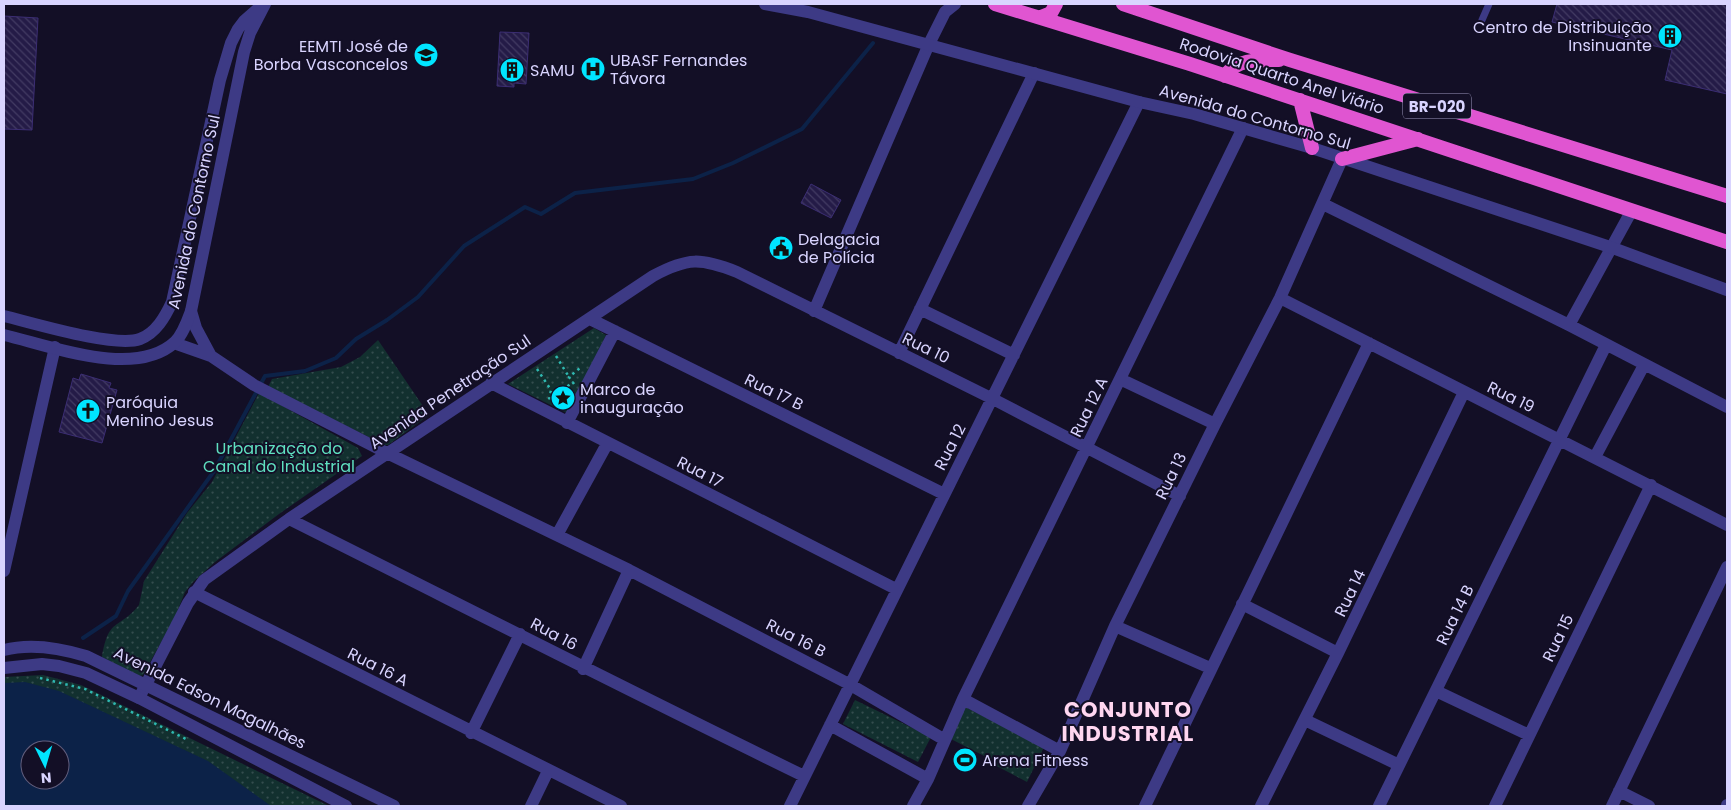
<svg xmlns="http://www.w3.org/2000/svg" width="1731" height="810" font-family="Poppins,sans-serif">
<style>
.park{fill:url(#park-dots);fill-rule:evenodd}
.water{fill:#0c2248;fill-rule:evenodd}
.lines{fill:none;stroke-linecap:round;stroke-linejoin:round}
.stream{stroke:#0c2248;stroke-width:4}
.building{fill:url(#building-back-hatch);stroke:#3b2d73}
.path{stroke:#2fb8b0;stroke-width:2.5;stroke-dasharray:2.5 4;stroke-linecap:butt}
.service{stroke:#3d3a85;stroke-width:7}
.minor{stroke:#3d3a85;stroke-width:12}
.tertiary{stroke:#3d3a85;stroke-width:12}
.trunk{stroke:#e055d1;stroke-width:14}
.labels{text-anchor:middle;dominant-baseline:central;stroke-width:4;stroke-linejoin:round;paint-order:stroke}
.shield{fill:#130f26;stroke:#9e99be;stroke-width:1}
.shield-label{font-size:15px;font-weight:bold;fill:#d9d4ff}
.poi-label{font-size:16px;fill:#d9d4ff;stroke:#130f26;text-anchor:start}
.street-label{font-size:16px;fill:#d9d4ff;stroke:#130f26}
.park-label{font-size:16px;fill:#5fe0c0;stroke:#130f26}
.district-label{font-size:21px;font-weight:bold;letter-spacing:1px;fill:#ffd6f0;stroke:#130f26}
</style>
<defs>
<pattern id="park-dots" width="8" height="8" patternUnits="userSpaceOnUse" patternTransform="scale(1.25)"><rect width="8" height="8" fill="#12302f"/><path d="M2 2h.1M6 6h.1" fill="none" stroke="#344d4e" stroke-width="1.8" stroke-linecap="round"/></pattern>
<pattern id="building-back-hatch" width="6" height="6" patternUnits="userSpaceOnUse" patternTransform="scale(1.25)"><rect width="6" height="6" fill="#241b47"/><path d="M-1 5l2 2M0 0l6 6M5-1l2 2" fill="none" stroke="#433b63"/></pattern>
</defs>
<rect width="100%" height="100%" fill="#130f26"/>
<!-- park -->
<path class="park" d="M594,328L606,335L567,413L508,384Z
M378,340L429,415L388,445H385L268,387L272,379L341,367L360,357Z
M259,393L358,448L362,456L279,514L215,562L193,582L185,592L175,617L143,675L140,676L102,657C109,616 118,631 139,605L144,581L187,513L212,482Z
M43,675L81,685L329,806H4V677ZM30,750H60V780H30Z
M855,700L931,737L918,762L843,724Z
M965,707L1044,747L1027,782L989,762L990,759L949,738Z"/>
<!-- water -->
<path class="water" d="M25,682L59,691L208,761L271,806H4V683ZM30,750H60V780H30Z"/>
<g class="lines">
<!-- stream -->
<path class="stream" d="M83,638L116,616L128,591L214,471L265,376L305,371L336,358L356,339L387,320L418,297L464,246L525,207L541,214L575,193L693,179L733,163L802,129L873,43"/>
</g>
<!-- building -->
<path class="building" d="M1557,4H1727V94L1665,80L1672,50L1552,22Z
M4,16L38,18L32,130L4,129Z
M500,32L529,33L526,84L514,83V87L497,86Z
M811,184L841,200L831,218L801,203Z
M81,374L111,383L109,388L117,390L102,443L59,432L73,378L79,380Z"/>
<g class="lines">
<!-- path -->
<path class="path" d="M556,356L569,377
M537,369L551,390L549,400L573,382
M574,384L569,377L580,368
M40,678L85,689L186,739"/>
<!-- service -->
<path class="service" d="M1482,20L1489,4"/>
<!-- minor -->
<path class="minor" d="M1323,204L1569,325L1727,407
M1280,298L1727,525
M920,309L1014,355
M191,311L196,328L211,356L254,385L387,453L629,570L849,684L945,740
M814,311L929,44L945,12L955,4
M590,319L944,494
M1569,325L1632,210
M174,343L211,356
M899,353L1034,73
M1120,379L1215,424
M491,383L896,589
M567,423L615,331
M1595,457L1644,365
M289,519C461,605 631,692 804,776
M557,535L607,444
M4,571L55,347
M194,592L621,806
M1242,604L1338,653
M1115,626L1210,668
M583,669L629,570
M1436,691L1529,735
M139,698L188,603L204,580L289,519L653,276C688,257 701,258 737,272L993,399L1180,496
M963,699L1060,751
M1305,720L1399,765
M830,725L928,779
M471,733L520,634
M1619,791L1649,806
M531,806L548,771
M790,806L1139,102
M913,806L928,779L963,699L1243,128
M1028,806L1060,751L1115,626L1215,424L1280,298L1342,159
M1145,806L1369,343
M1261,806L1338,653L1464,392
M1379,806L1606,345
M1495,806L1651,485
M1612,806L1727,567"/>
<!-- tertiary -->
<path class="tertiary" d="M765,4L808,12L1139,102L1194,114L1312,148L1610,247L1727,290
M4,316C33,323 115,348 140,339C156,333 165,317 172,302L220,80L231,43L238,29L244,21L260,7
M4,335C51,346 135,379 175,342C183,334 187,322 191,311L244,52L250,33L265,4
M4,650C30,643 60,648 86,656L394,806
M4,668L42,664L59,666L86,673L139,698L346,806
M1727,806V805"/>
<!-- trunk -->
<path class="trunk" d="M995,4L1190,64L1727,242
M1123,4L1290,60L1727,196
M1041,17L1051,13L1056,4
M1225,76C1237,58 1260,60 1279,60
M1300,100L1312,148
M1342,159L1418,139"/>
</g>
<!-- icons -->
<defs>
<symbol id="building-disc" viewBox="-11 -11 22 22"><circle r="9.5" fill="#00e5ff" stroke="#130f26"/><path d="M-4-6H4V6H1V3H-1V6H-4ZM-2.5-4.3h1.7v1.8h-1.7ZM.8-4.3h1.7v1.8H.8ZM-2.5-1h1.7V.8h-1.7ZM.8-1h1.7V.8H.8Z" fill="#111"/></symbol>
<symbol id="school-disc" viewBox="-11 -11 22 22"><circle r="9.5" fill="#00e5ff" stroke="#130f26"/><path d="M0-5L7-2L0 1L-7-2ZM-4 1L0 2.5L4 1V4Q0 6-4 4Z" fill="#111"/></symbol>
<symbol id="hospital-disc" viewBox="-11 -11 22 22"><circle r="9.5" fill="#00e5ff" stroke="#130f26"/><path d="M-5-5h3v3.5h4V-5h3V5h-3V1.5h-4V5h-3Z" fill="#111"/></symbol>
<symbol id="civic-disc" viewBox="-11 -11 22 22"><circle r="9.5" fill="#00e5ff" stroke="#130f26"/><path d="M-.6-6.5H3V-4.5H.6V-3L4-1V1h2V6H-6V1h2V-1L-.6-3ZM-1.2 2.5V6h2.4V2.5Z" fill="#111"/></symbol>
<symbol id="sight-disc" viewBox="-11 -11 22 22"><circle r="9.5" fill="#00e5ff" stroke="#130f26"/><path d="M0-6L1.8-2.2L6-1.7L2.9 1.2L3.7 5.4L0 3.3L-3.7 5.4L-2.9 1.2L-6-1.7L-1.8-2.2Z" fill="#111"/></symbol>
<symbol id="church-disc" viewBox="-11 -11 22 22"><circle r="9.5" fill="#00e5ff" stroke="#130f26"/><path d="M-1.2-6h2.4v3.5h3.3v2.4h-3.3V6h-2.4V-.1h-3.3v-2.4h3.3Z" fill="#111"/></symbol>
<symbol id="stadium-disc" viewBox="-11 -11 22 22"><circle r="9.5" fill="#00e5ff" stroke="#130f26"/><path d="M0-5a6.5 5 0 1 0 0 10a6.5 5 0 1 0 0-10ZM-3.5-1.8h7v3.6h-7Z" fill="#111"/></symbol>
</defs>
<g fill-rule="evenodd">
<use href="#building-disc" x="1656" y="22" width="28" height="28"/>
<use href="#school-disc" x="412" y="41" width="28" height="28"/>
<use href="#hospital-disc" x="579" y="55" width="28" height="28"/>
<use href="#building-disc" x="498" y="56" width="28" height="28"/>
<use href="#civic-disc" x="767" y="234" width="28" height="28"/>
<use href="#sight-disc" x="549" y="384" width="28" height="28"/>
<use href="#church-disc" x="74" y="397" width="28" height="28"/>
<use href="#stadium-disc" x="951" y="746" width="28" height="28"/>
</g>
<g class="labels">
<!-- shield labels -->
<rect class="shield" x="1403" y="93.5" width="68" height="25" rx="4"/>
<g class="shield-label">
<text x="1437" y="106">BR-020</text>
</g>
<!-- poi labels -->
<g class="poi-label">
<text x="1652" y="27" text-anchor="end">Centro de Distribuição<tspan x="1652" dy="18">Insinuante</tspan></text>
<text x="408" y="46" text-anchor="end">EEMTI José de<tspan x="408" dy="18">Borba Vasconcelos</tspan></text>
<text x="610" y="60">UBASF Fernandes<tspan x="610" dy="18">Távora</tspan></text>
<text x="530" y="70">SAMU</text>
<text x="798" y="239">Delagacia<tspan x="798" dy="18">de Polícia</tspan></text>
<text x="580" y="389">Marco de<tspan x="580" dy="18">inauguração</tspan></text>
<text x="106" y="402">Paróquia<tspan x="106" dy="18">Menino Jesus</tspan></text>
<text x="982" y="760">Arena Fitness</text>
</g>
<!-- street labels -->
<g class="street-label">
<text transform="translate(1282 76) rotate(18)">Rodovia Quarto Anel Viário</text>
<text transform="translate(1255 117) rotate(16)">Avenida do Contorno Sul</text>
<text transform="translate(194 212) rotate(-78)">Avenida do Contorno Sul</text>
<text transform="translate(926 348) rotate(26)">Rua 10</text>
<text transform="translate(450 392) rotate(-34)">Avenida Penetração Sul</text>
<text transform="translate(774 392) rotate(26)">Rua 17 B</text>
<text transform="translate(1511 397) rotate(26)">Rua 19</text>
<text transform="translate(1089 407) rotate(-64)">Rua 12 A</text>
<text transform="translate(950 447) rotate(-63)">Rua 12</text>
<text transform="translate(700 472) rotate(27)">Rua 17</text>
<text transform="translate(1171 476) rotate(-64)">Rua 13</text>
<text transform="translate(1350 593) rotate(-64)">Rua 14</text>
<text transform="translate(1455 615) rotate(-64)">Rua 14 B</text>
<text transform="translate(554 634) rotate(28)">Rua 16</text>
<text transform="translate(796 638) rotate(27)">Rua 16 B</text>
<text transform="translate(1558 638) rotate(-64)">Rua 15</text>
<text transform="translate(378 667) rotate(27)">Rua 16 A</text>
<text transform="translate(210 698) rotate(26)">Avenida Edson Magalhães</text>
</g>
<!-- park labels -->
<g class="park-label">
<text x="279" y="448">Urbanização do<tspan x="279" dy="18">Canal do Industrial</tspan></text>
</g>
<!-- district labels -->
<g class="district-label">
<text x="1128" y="709">CONJUNTO<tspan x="1128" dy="24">INDUSTRIAL</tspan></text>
</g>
</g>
<!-- border -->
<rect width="1731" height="810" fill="none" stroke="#d9d4ff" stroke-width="10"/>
<!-- north arrow -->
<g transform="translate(45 765) rotate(175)"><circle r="24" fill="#130f26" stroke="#625e7d"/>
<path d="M0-4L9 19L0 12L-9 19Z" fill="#00e5ff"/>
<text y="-8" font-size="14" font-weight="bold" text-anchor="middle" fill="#d9d4ff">N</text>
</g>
</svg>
